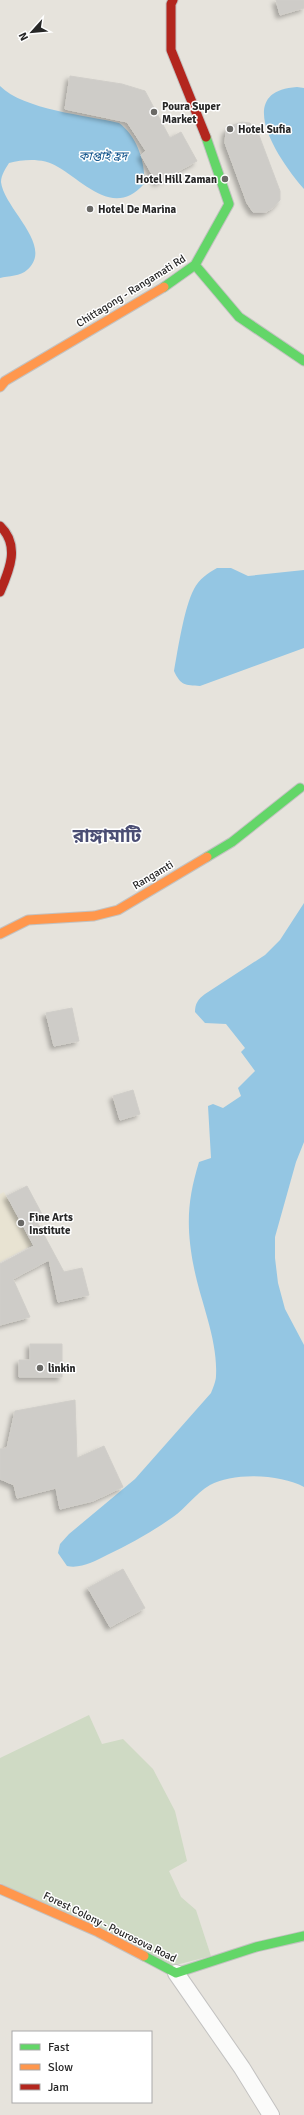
<svg xmlns="http://www.w3.org/2000/svg" width="304" height="2115" font-family="Signika,'Noto Sans Bengali',sans-serif">
<style>
.education{fill:#e8e3d2}
.cemetery{fill:#cfdac4}
.water{fill:#94c6e3}
.building{fill:#ceccc8;stroke:#d0cec9;filter:url(#shadow)}
.lines{fill:none;stroke-linecap:round;stroke-linejoin:round}
.street-casing{stroke:#c3c2c1;stroke-width:18}
.fast-casing{stroke:#c3c2c1;stroke-width:11}
.slow-casing{stroke:#c3c2c1;stroke-width:11}
.jam-casing{stroke:#c3c2c1;stroke-width:11}
.street{stroke:#fbfbfa;stroke-width:16}
.fast{stroke:#63d668;stroke-width:9}
.slow{stroke:#ff974d;stroke-width:9}
.jam{stroke:#b3261e;stroke-width:9}
.poi-dot{fill:#6a6966;stroke:#fff;stroke-width:1.5}
.labels{text-anchor:middle;dominant-baseline:central;stroke-width:3;stroke-linejoin:round;paint-order:stroke}
.poi-label{font-size:11px;font-weight:bold;fill:#272727;stroke:#fff;text-anchor:start}
.street-label{font-size:11px;fill:#272727;stroke:#fff}
.water-label{font-size:12px;font-style:italic;fill:#15568d;stroke:#fff}
.town-label{font-size:19px;font-weight:bold;fill:#4b4e74;stroke:#fff}
</style>
<defs>
<filter id="shadow"><feDropShadow dx="-3.5" dy="3.5" stdDeviation="2" flood-color="#0004"/></filter>
</defs>
<rect width="100%" height="100%" fill="#e6e3dc"/>
<!-- education -->
<path class="education" d="M4,1192L32,1245L0,1262V1194Z"/>
<!-- cemetery -->
<path class="cemetery" d="M89,1715L102,1744L123,1739L153,1769L175,1811L187,1861L169,1871L181,1897L196,1910L211,1956L172,1966L0,1883V1758Z"/>
<!-- water -->
<path class="water" d="M0,86C24,110 86,115 119,123C137,136 146,163 144,184C114,218 84,182 58,167C44,158 25,159 9,163C6,168 1,175 1,182C4,209 55,246 27,270C21,276 8,276 0,278Z
M297,87L304,88V189C282,164 230,91 297,87Z
M217,568H231L248,576L304,570V648L200,686C185,685 181,686 174,671C178,649 184,608 194,589C199,579 208,573 217,568Z
M304,903V1142L296,1162L275,1237V1258L278,1283L285,1309L304,1345V1487C281,1474 233,1472 210,1485C195,1494 186,1508 173,1517C152,1532 130,1544 107,1555C95,1561 81,1569 67,1566L58,1553L60,1544L69,1534L135,1479L211,1393C213,1388 216,1381 216,1376C218,1340 201,1303 194,1268C186,1228 187,1201 199,1162L211,1158L208,1106L213,1104L223,1108L241,1096L238,1088L255,1071L241,1052L245,1048L226,1024L205,1023L195,1012C195,1004 198,999 205,994L265,955L280,940Z"/>
<!-- building -->
<path class="building" d="M276,0H304V8L280,15Z
M70,76L122,84L145,91L170,138L181,132L197,161L157,183L141,155L146,151L127,122L65,109Z
M242,122L250,123L257,130L280,191V200L274,207L266,212H253L247,203L225,143L226,131L233,125Z
M72,1008L79,1041L54,1046L46,1013Z
M133,1090L140,1114L120,1120L113,1096Z
M27,1186L43,1216L36,1220L64,1272L82,1268L89,1295L58,1302L49,1260L13,1279L30,1317L0,1325V1264L34,1246L7,1196Z
M30,1344H62V1377H19V1360H30Z
M75,1400L77,1458L104,1446L123,1487L93,1501L60,1509L56,1488L17,1498L14,1485L0,1479V1449L7,1448L15,1411Z
M123,1569L145,1608L110,1627L88,1588Z"/>
<g class="lines">
<defs>
<path id="street" d="M176,1973L242,2068L271,2115"/>
<path id="fast" d="M195,265L239,317L304,361
M164,287L195,265L229,204L206,137
M207,857L232,842L300,788
M144,1956L176,1973L256,1947L304,1936"/>
<path id="slow" d="M0,387L5,381L164,287
M0,934L28,920L94,916L118,910L207,857
M0,1889L98,1932L144,1956"/>
<path id="jam" d="M173,0L171,4V50L206,137
M0,526C20,545 10,569 0,592"/>
</defs>
<!-- street casing -->
<use href="#street" class="street-casing"/>
<!-- fast casing -->
<use href="#fast" class="fast-casing"/>
<!-- slow casing -->
<use href="#slow" class="slow-casing"/>
<!-- jam casing -->
<use href="#jam" class="jam-casing"/>
<!-- street -->
<use href="#street" class="street"/>
<!-- fast -->
<use href="#fast" class="fast"/>
<!-- slow -->
<use href="#slow" class="slow"/>
<!-- jam -->
<use href="#jam" class="jam"/>
</g>
<!-- markers -->
<g class="poi-dot">
<circle cx="154" cy="112" r="4"/>
<circle cx="230" cy="129" r="4"/>
<circle cx="225" cy="179" r="4"/>
<circle cx="90" cy="209" r="4"/>
<circle cx="21" cy="1223" r="4"/>
<circle cx="40" cy="1368" r="4"/>
</g>
<g class="labels">
<!-- poi labels -->
<g class="poi-label">
<text x="162" y="106">Poura Super<tspan x="162" dy="13">Market</tspan></text>
<text x="238" y="129">Hotel Sufia</text>
<text x="217" y="179" text-anchor="end">Hotel Hill Zaman</text>
<text x="98" y="209">Hotel De Marina</text>
<text x="29" y="1217">Fine Arts<tspan x="29" dy="13">Institute</tspan></text>
<text x="48" y="1368">linkin</text>
</g>
<!-- street labels -->
<g class="street-label">
<text transform="translate(131 291) rotate(-32)">Chittagong - Rangamati Rd</text>
<text transform="translate(153 875) rotate(-31)">Rangamti</text>
<text transform="translate(110 1927) rotate(26)">Forest Colony - Pourosova Road</text>
</g>
<!-- water labels -->
<g class="water-label">
<text x="103" y="156">কাপ্তাই হ্রদ</text>
</g>
<!-- town labels -->
<g class="town-label">
<text x="107" y="836">রাঙ্গামাটি</text>
</g>
</g>
<!-- legend -->
<rect x="12" y="2031" width="140" height="72" fill="#ffffff" stroke="#a9a9a9"/>
<rect x="20" y="2044" width="20" height="6" fill="#63d668" stroke="#a9a9a9"/>
<text x="48" y="2051" font-size="12" fill="#272727">Fast</text>
<rect x="20" y="2064" width="20" height="6" fill="#ff974d" stroke="#a9a9a9"/>
<text x="48" y="2071" font-size="12" fill="#272727">Slow</text>
<rect x="20" y="2084" width="20" height="6" fill="#b3261e" stroke="#a9a9a9"/>
<text x="48" y="2091" font-size="12" fill="#272727">Jam</text>
<!-- north arrow -->
<g transform="translate(32 32) rotate(243)" stroke="#ffffff" stroke-width="3" paint-order="stroke">
<path d="M0-3L7 15L0 10L-7 15Z" fill="#272727"/>
<text y="-6" font-size="11" font-weight="bold" text-anchor="middle" fill="#272727">N</text>
</g>
</svg>
